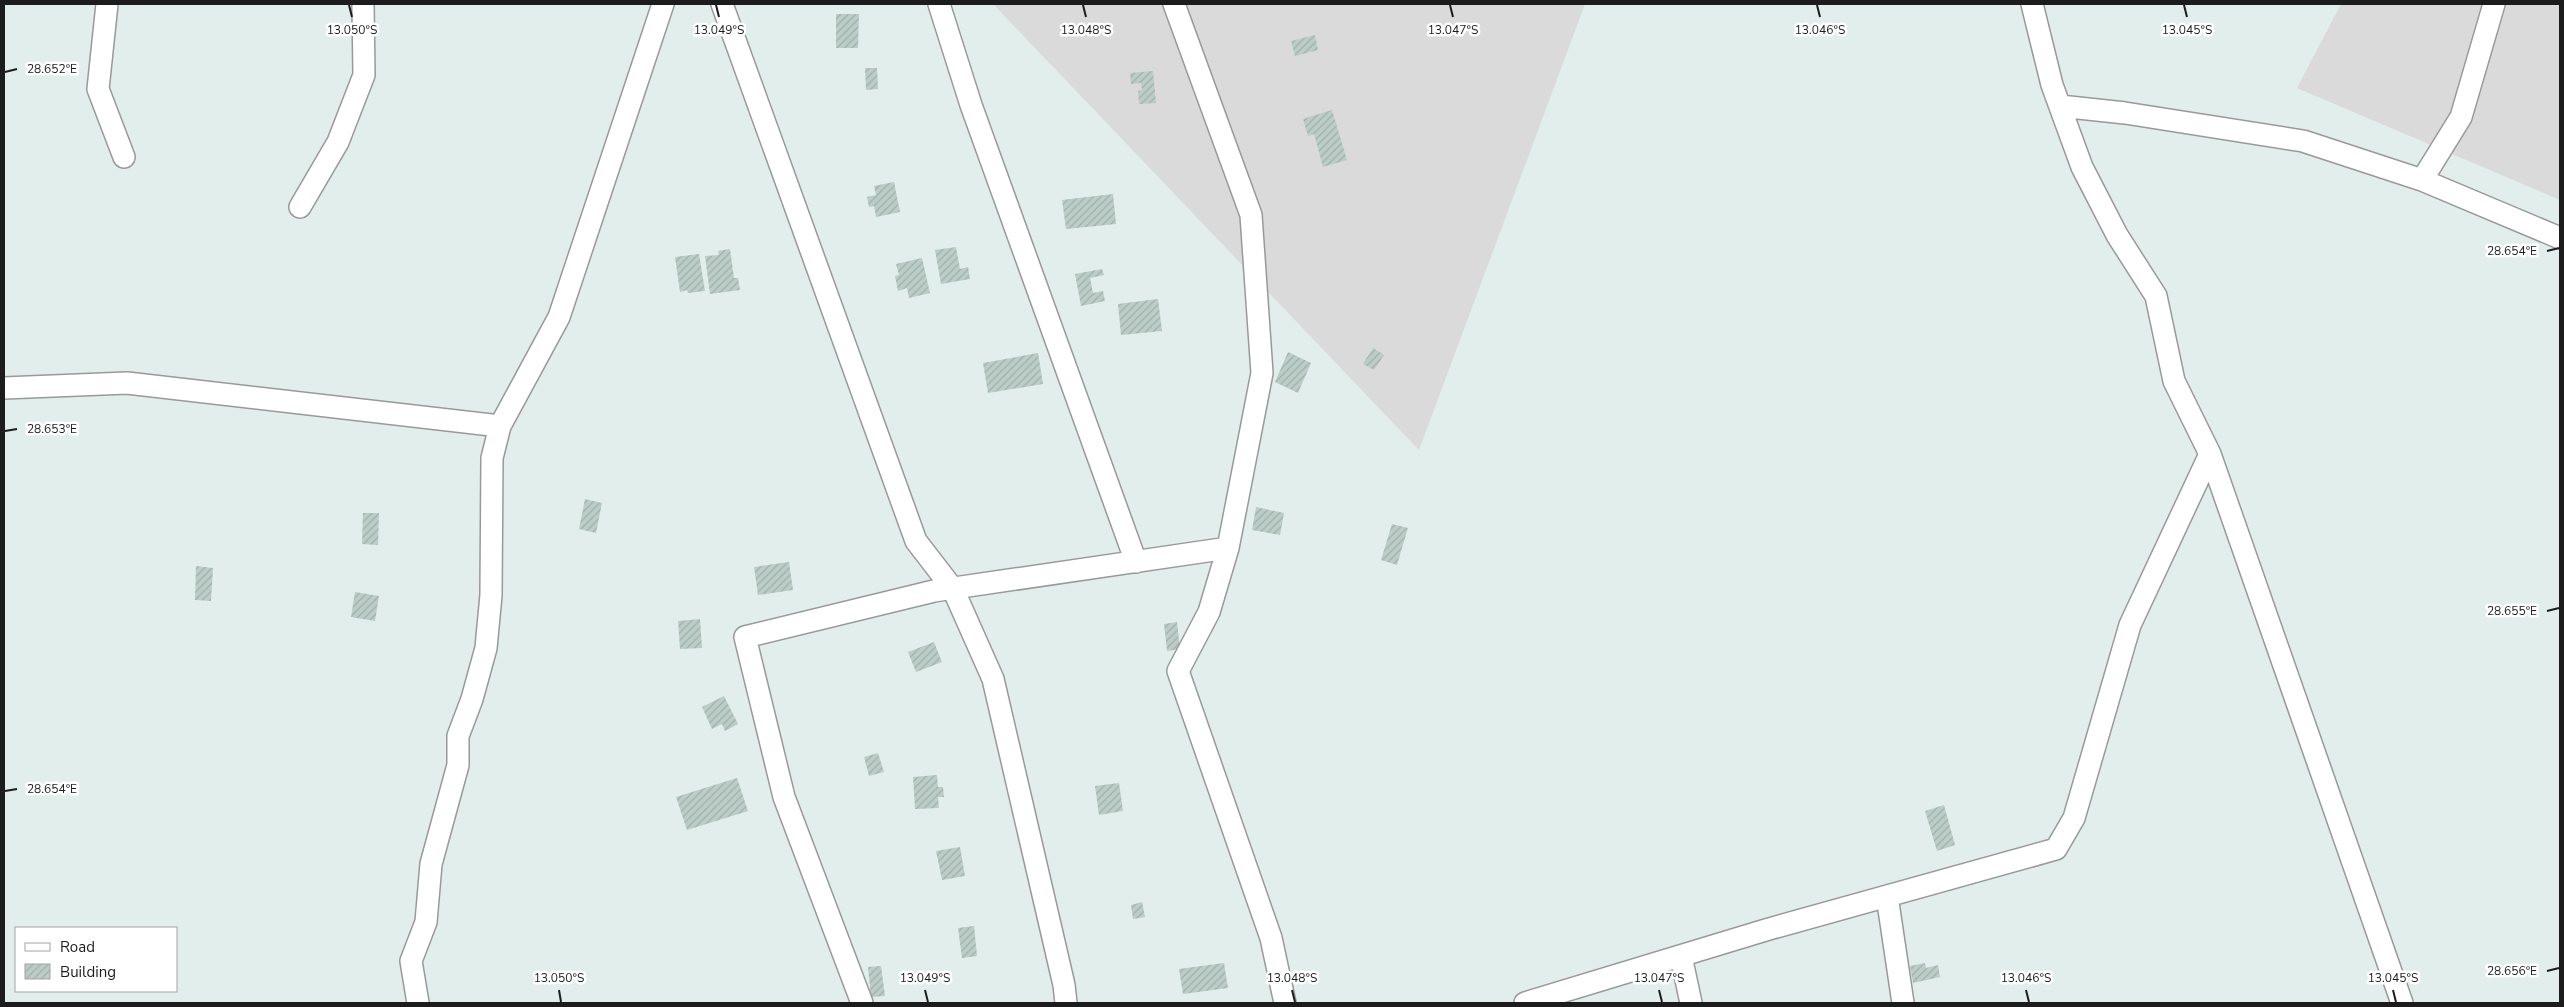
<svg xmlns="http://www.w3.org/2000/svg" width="2564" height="1007" font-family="'Nunito Sans',sans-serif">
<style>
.residential{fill:#d9dad9}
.building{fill:url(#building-hatch)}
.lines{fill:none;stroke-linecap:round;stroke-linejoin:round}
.minor-casing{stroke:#999;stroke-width:24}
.minor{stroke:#fff;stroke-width:21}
.ticks{fill:none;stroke:#1c1c1c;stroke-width:2}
.ticks-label{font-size:12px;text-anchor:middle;fill:#1c1c1c;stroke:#fff;stroke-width:5;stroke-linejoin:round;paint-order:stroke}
</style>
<defs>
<pattern id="building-hatch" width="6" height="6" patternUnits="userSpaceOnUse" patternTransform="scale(1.25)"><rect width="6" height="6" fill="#bbcdc6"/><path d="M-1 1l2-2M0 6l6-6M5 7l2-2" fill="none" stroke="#a0afaa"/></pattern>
</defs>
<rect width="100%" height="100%" fill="#e1eeeb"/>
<!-- residential -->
<path class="residential" d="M993,4H1585L1419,450Z
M2341,4H2560V200L2297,88Z"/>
<!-- building -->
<path class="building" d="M836,14H859L858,48H836Z
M1315,35L1318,50L1295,56L1291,41Z
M865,68H877L878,89L866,90Z
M1153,71L1156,103L1139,104L1138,91L1142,90L1141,83L1131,84L1130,73Z
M1332,110L1347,160L1323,167L1314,134L1308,136L1303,119Z
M894,182L900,212L876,217L874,206L869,207L867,197L876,195L874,186Z
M1113,194L1116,224L1066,229L1062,200Z
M956,247L960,269L968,267L970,279L941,284L935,250Z
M730,249L734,278H738L740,290L710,294L705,256L719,255L718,251Z
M699,254L705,291L688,293L687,290L680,292L675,257Z
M922,258L930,293L909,298L907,288L898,291L895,276L899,275L896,264Z
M1102,269L1104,275L1090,278L1093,293L1103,291L1105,301L1081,306L1075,274Z
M1158,299L1162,331L1121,335L1118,304Z
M1373,348L1384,355L1374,370L1363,364Z
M1288,352L1311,363L1298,393L1275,382Z
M1038,353L1043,384L988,393L983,363Z
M585,499L602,503L596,533L579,529Z
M1256,507L1284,513L1280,535L1252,530Z
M363,513H379L378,545L362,544Z
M1392,524L1408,528L1397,565L1381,560Z
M789,562L793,590L758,595L754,567Z
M196,566L213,568L211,601L195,600Z
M355,592L379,596L375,621L351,617Z
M700,619L702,648L680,649L678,621Z
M1177,622L1180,649L1167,651L1164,624Z
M934,642L942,662L916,672L908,652Z
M724,696L738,724L725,731L722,724L712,729L702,707Z
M878,753L884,772L869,776L864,757Z
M937,775L938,787H943L944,797H938L939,808L915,809L913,777Z
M737,778L748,811L687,830L676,797Z
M1119,783L1123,811L1099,815L1095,786Z
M1944,805L1955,845L1937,851L1925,811Z
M960,847L965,876L942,880L936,851Z
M1142,902L1145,917L1133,919L1131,905Z
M974,926L977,956L962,958L958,928Z
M1224,963L1228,988L1183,994L1179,969Z
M1925,963L1926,968L1938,965L1940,977L1913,983L1910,966Z
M881,966L885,996L871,997L868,967Z"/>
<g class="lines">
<defs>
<path id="minor" d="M107,4L98,89L124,157
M722,4L916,541L953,589L993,679L1064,985L1066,1003
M939,4L971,105L1136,562
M2032,4L2052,85L2082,167L2117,235L2156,296L2174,381L2210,454L2402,1003
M2060,106L2125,113L2303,141L2422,180L2560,238
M2422,180L2461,117L2494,4
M300,207L338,142L364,75L363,4
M4,388L127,383L500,426
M1228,548L1209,612L1178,671L1271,938L1285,1003
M1887,896L1903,1003
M1681,956L1691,1003
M418,1003L411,961L426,922L431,864L458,765V736L472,699L486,648L491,595L492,458L500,426L559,317L663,4
M862,1003L784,797L745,637L934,591L1228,548L1262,373L1251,215L1174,4
M1525,1003L1769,929L2056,849L2074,818L2130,625L2210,454"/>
</defs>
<!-- minor casing -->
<use href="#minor" class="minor-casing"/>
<!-- minor -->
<use href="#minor" class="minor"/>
</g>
<!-- ticks -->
<path class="ticks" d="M349,5L352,17M716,5L719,17M1083,5L1086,17M1450,5L1453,17M1817,5L1820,17M2184,5L2187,17M5,72L17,69M2547,251L2559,248M5,431L17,429M2547,611L2559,608M5,791L17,789M2547,971L2559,968M559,990L561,1002M925,990L928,1002M1292,990L1295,1002M1659,990L1662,1002M2026,990L2029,1002M2393,990L2396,1002"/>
<g class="ticks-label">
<text x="352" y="34">13.050°S</text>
<text x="719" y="34">13.049°S</text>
<text x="1086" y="34">13.048°S</text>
<text x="1453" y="34">13.047°S</text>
<text x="1820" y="34">13.046°S</text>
<text x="2187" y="34">13.045°S</text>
<text x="52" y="73">28.652°E</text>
<text x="2512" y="255">28.654°E</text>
<text x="52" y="433">28.653°E</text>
<text x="2512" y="615">28.655°E</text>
<text x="52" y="793">28.654°E</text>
<text x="2512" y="975">28.656°E</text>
<text x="559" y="982">13.050°S</text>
<text x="925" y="982">13.049°S</text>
<text x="1292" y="982">13.048°S</text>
<text x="1659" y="982">13.047°S</text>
<text x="2026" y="982">13.046°S</text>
<text x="2393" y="982">13.045°S</text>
</g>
<!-- border -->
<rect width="2564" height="1007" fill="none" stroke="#1c1c1c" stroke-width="10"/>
<!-- legend -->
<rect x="15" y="927" width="162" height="65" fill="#ffffff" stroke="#a4a4a4"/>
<rect x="25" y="943" width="25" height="8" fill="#ffffff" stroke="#a4a4a4"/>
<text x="60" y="952" font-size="15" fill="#1c1c1c">Road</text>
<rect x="25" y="964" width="25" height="15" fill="url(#building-hatch)" stroke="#a4a4a4"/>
<text x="60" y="977" font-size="15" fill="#1c1c1c">Building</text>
</svg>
